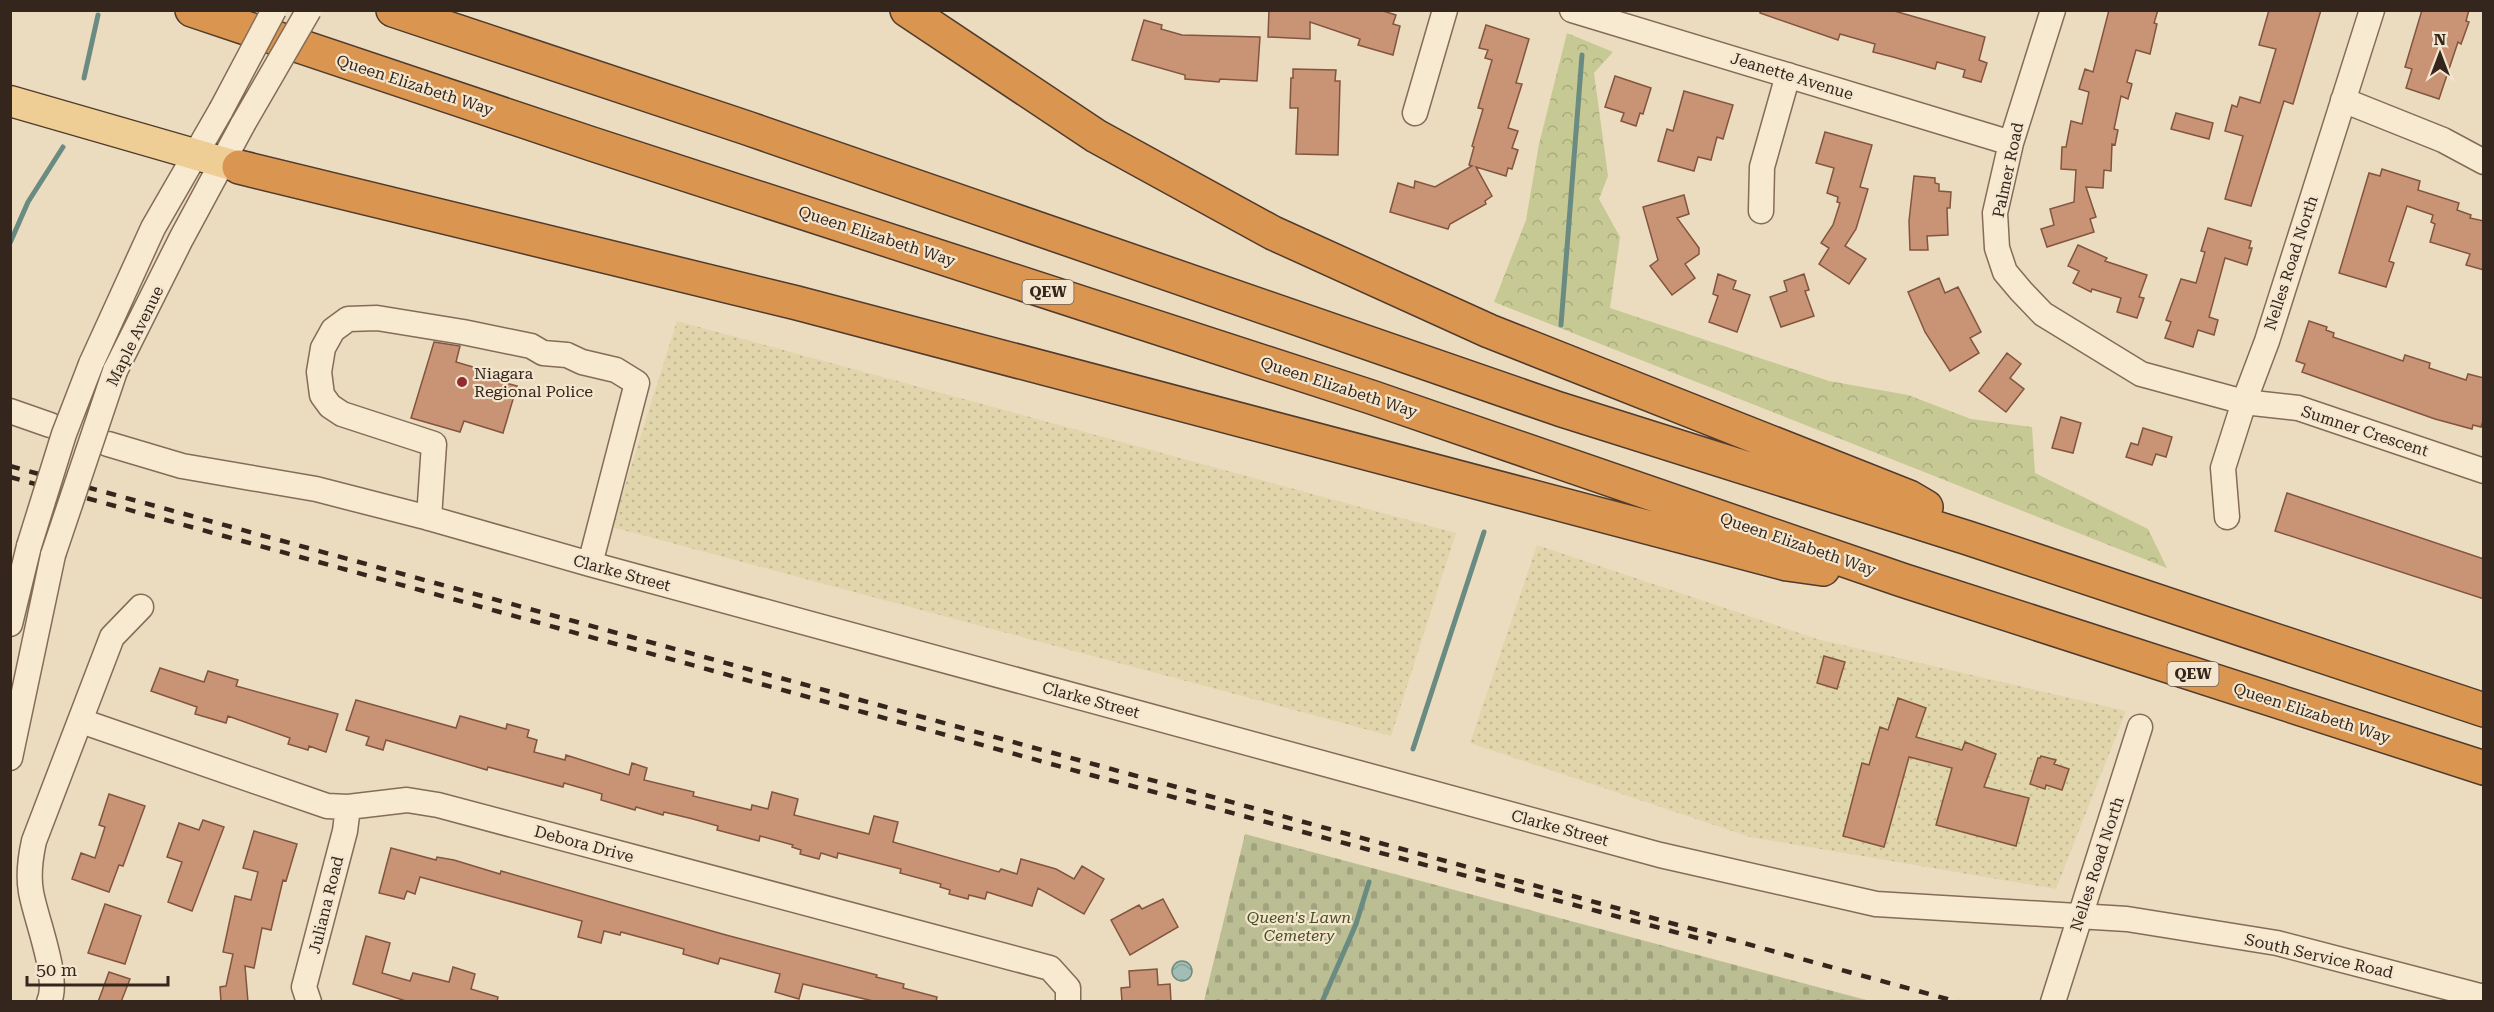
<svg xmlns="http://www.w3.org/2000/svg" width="2494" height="1012" font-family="'Roboto Serif',serif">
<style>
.farmland{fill:url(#farmland-dots)}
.forest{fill:url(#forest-crowns)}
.cemetery{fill:url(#cemetery-stones)}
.water{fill:url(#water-waves);stroke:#6a8b81;stroke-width:1.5}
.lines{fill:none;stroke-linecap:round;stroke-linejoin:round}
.stream{stroke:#6a8b81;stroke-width:5}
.building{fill:#c99375;stroke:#82553f;stroke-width:1.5}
.minor-casing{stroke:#846c58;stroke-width:27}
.major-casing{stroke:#513b2c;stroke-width:33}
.highway-casing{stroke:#513b2c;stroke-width:36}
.minor{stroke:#f7ead1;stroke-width:24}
.major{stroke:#efce96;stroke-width:30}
.highway{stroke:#da9550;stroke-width:33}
.rail{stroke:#34261c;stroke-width:4.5;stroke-dasharray:10 10;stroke-linecap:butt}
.minor-bridge-casing{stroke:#846c58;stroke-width:27;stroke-linecap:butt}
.minor-bridge{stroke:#f7ead1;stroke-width:24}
.poi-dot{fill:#912a31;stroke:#f4e6ce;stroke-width:2}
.labels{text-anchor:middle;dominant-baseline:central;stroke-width:4.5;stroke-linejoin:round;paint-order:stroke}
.shield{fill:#f4e6ce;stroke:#6e6051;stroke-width:1.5}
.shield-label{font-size:15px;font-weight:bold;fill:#34261c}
.street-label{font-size:16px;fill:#34261c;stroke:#f4e6ce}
.poi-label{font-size:16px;fill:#34261c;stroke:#f4e6ce;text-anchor:start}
.park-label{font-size:16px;font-style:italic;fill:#474f23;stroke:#f4e6ce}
</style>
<defs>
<pattern id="farmland-dots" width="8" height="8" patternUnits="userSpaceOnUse" patternTransform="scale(1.5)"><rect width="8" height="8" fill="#e1d5ac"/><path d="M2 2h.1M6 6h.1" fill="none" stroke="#c2b793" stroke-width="1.8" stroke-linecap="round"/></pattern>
<pattern id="forest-crowns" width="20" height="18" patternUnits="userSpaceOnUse" patternTransform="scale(1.5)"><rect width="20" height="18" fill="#c6c993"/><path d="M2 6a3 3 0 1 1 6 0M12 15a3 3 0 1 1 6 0" fill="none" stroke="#abac7e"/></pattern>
<pattern id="cemetery-stones" width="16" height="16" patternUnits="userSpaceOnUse" patternTransform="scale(1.5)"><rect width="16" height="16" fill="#bbbe93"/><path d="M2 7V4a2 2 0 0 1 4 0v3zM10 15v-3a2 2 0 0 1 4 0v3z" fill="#a1a37e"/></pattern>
<pattern id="water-waves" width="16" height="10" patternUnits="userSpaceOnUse" patternTransform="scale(1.5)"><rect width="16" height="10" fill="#a2beb4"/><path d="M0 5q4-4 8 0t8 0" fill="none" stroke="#8ca39a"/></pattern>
</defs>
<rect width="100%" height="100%" fill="#ecdcbf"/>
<!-- farmland -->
<path class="farmland" d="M677,321L1456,533L1391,736L612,527Z
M1537,545L1817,639L2126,711L2056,889L1750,837L1470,743Z"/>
<!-- forest -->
<path class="forest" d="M1567,33L1613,52L1594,73L1608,176L1599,199L1620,237L1610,308L1829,381L1908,395L1971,419L2032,427L2035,473L2148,529L2167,568L1494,302L1526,220L1539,144Z"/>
<!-- cemetery -->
<path class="cemetery" d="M1245,834L1870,1001H1204Z"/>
<!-- water -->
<path class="water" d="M1172 971a10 10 0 1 1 20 0a10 10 0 1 1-20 0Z"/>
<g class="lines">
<!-- stream -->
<path class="stream" d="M84,78L98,15
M10,243L28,202L63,147
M1561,325L1582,55
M1413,749L1484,532
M1322,1002L1356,924L1369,882"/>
</g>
<!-- building -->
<path class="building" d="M1269,10H1380L1396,15L1393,24L1400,26L1393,55L1358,45L1360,39L1310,22V39L1268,37Z
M1760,10H1891L1985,37L1979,60L1987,63L1981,82L1963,77L1965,70L1937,62L1935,69L1893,57L1873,52L1875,44L1840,34L1838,40L1760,13Z
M2109,10H2158L2154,23L2157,24L2150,54L2136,50L2127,82L2132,84L2128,99L2121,96L2114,129L2118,130L2115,145L2112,144L2111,171L2104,170L2103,188L2086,187L2096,217L2090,219L2094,232L2047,247L2041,229L2054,225L2050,209L2074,202L2076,170L2061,169L2062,147H2066L2071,121L2082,124L2089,92L2079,89L2085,69L2093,72Z
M2269,10H2321L2293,104L2284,101L2251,206L2225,199L2243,136L2225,131L2232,105L2237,107L2240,97L2260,103L2276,49L2259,45Z
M2422,10H2469L2466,21L2469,22L2461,44L2458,42L2439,99L2406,88L2412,69L2405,67Z
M1144,20L1162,25L1161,29L1182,35L1260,37L1257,81L1220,79L1219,82L1185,79V75L1132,60Z
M1486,25L1529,39L1516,83L1522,84L1508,128L1518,131L1512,148L1518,150L1512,169L1508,168L1506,176L1476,167L1492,196L1485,201L1486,204L1450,224L1448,229L1390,212L1398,183L1414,188L1415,181L1435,187L1472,166L1469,165L1474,147L1472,146L1483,109L1478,108L1492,60L1485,58L1488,50L1479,48Z
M1293,69L1336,70L1335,81H1340L1338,155L1296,154L1298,108H1290L1291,78H1293Z
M1615,76L1651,88L1643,114L1640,113L1636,126L1621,121L1624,113L1605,107Z
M1684,91L1733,105L1723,139L1717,137L1711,160L1698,157L1694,171L1658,161L1667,129L1673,131Z
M2176,113L2213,123L2209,139L2171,129Z
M1825,132L1872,145L1860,187L1868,189L1856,229L1845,246L1866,259L1849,284L1819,264L1829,248L1821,243L1833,225L1840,203L1837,202L1838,197L1827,193L1834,168L1816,163Z
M2382,169L2420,181L2418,190L2459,203L2457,210L2471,215L2470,218L2484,221V270L2466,265L2470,254L2430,242L2435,224L2431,222L2433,215L2407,206L2389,261L2394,263L2386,287L2339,273L2369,173L2380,176Z
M1914,176L1935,178V183L1939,184V191L1951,192L1950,208H1947L1948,235L1927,236L1928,250H1910L1909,221Z
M1684,195L1689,214L1677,218L1699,248V254L1685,264L1695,278L1672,295L1650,266L1658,260L1643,207Z
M2208,228L2251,241L2249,248H2252L2247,265L2225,258L2209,317L2218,320L2214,335L2198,330L2193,347L2165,338L2171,322L2166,320L2181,279L2196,283L2205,252L2201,251Z
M2078,245L2107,258L2105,261L2147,275L2139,297L2144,298L2137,318L2117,312L2121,298L2092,289L2091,292L2073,283L2079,271L2068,266Z
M1718,274L1736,281L1733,289L1750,295L1737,332L1709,322L1718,296L1713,294Z
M1804,274L1809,290L1805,291L1814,316L1781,327L1770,297L1787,291L1784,281Z
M1939,278L1945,293L1958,287L1981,332L1970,338L1979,353L1950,371L1925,332L1908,292Z
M2309,321L2327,327L2326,330L2334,333L2333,337L2403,361L2405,355L2430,363L2429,368L2466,380L2468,374L2484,378V418L2481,427L2473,425L2472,429L2435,419L2302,372L2305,364L2296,361Z
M434,342L460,346L456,362L490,372L488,378L517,386L503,433L464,421L460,432L411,418Z
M2007,353L2021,364L2010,378L2024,389L2006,412L1979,391Z
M2061,417L2081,423L2073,453L2052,448Z
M2143,428L2172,437L2166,457L2156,454L2152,465L2126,457L2131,443L2138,445Z
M2287,493L2484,559V599L2275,531Z
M1824,656L1845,662L1837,689L1817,683Z
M160,668L204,682L208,671L238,680L236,686L338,714L326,752L309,746L308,750L288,744L290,738L228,716L226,723L195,714L197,707L151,691Z
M1898,698L1926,708L1916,737L1962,750L1965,742L1996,754L1984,787L2029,798L2016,846L1936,825L1952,768L1909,757L1884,847L1843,836L1862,763L1869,765L1880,727L1888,730Z
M356,700L456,728L460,716L506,729L507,724L529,730L527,737L537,740L534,752L565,760L566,755L629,775L632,763L647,768L644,780L694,792L693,796L751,810L752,805L768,809L772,792L798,799L794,815L869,834L874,816L898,822L893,842L999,872L1001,869L1017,874L1021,859L1056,869L1074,879L1082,866L1104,879L1084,914L1038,888L1032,906L987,892L985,899L969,895L968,899L949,894L950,890L940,887L941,884L900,873L901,869L838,853L837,858L821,853L819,859L800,854L801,850L792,847L793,845L760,836L759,841L717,830L718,826L693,819L664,812L663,815L636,807L635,810L601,800L602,794L592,791L564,783L563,787L488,767L487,770L386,740L383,750L366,745L369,737L346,730Z
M2041,756L2056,760L2054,764L2069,769L2062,790L2046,785L2045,789L2030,784L2038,758H2040Z
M109,794L145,806L123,866L119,865L109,892L72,879L81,853L95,858L105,827L99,825Z
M203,820L224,827L192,911L168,902L182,862L167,857L179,823L199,830Z
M254,831L297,844L286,881L283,880L271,930L262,928L254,968L245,966L248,1002H221L220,987L226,986L233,954L223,952L235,896L251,900L258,872L243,868Z
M391,848L436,860L437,857L454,860L500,874L501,871L726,935L877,975L876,977L904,984L903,988L937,997L936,1002H877L803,984L799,999L775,992L780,974L720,958L718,964L683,954L684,949L621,932L620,935L604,931L601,943L578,937L582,921L420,877L415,894L407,891L404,899L379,893Z
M1163,899L1178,927L1130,955L1111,920L1139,905L1142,909Z
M105,904L141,916L125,964L88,953Z
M366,936L390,943L382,973L410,981L413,973L449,982L453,967L475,974L471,989L498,997L497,1002H409L353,984Z
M1157,969L1158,985L1170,984L1171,1002H1122L1121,988L1130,987L1129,971Z
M109,972L130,979L121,1002H98Z"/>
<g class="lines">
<defs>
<path id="minor" d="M1572,10L2011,143
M2053,10L2011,143L1995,213L1997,248L2005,272L2021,291L2043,314L2141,374L2244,402L2298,408L2484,471
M2343,100L2443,140L2484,162
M1415,113L1445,10
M1761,211L1762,167L1788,75
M91,364L153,228L221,110
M115,371L181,239L243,124
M10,411L50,425
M108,444L182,466L316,489L429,518L590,564L1660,855L1876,904L2127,919L2277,943L2484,997
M2227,517L2223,468L2244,402L2267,341L2372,10
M429,518L434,444L342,414L330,406L322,395L319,372L323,348L333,330L348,319L377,318L463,332L531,346L543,353L567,355L582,362L616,370L637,383L590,564
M10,624L29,546
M81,721L327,806L348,807L407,800L438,805L1050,968L1068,988V1002
M10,758L53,555
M49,1002C60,978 36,920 31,892C28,875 30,859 34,841L112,637L141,607
M309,1002L304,987L345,831L348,807
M2053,1002L2140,727"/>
<path id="major" d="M10,101L239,167"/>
<path id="highway" d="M192,10L592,144L1371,397L1902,580L2484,768
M393,10L747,128L1559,409L1968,538L2484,710
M907,10L1096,136L1273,233L1489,331L1909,497L1926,507
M239,167L797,303L1787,564L1823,569"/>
</defs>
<!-- minor casing -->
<use href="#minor" class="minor-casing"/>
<!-- major casing -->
<use href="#major" class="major-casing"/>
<!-- highway casing -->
<use href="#highway" class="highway-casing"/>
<!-- minor -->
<use href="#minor" class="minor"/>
<!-- major -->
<use href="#major" class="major"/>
<!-- highway -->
<use href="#highway" class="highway"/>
<!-- rail -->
<path class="rail" d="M10,466L1958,1002
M10,477L1091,775L1712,942"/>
<defs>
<path id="minor-bridge" d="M221,110L274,10
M243,124L309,10
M29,546L64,434L91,364
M53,555L115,371"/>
</defs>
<!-- minor-bridge casing -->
<use href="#minor-bridge" class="minor-bridge-casing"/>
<!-- minor-bridge -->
<use href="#minor-bridge" class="minor-bridge"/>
</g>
<!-- markers -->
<circle class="poi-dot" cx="462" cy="382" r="6"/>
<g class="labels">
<!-- shield labels -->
<g class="shield">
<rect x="1022.5" y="280" width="51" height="24" rx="4.5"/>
<rect x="2167.5" y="662" width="51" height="24" rx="4.5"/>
</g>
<g class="shield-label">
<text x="1048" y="292">QEW</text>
<text x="2193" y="674">QEW</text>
</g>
<!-- street labels -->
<g class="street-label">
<text transform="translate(1792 76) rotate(17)">Jeanette Avenue</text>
<text transform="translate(415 85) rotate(18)">Queen Elizabeth Way</text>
<text transform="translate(2008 170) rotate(-78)">Palmer Road</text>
<text transform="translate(877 236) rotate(18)">Queen Elizabeth Way</text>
<text transform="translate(2291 263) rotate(-72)">Nelles Road North</text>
<text transform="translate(135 336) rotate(-64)">Maple Avenue</text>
<text transform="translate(1339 387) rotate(18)">Queen Elizabeth Way</text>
<text transform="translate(2365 431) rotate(18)">Sumner Crescent</text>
<text transform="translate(1798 544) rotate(19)">Queen Elizabeth Way</text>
<text transform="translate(622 573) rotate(15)">Clarke Street</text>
<text transform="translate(1091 700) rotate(15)">Clarke Street</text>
<text transform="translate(2312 713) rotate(18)">Queen Elizabeth Way</text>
<text transform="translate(1560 828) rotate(15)">Clarke Street</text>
<text transform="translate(584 844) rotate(15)">Debora Drive</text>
<text transform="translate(2097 864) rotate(-72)">Nelles Road North</text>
<text transform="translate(326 905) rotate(-76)">Juliana Road</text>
<text transform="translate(2319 956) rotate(13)">South Service Road</text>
</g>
<!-- poi labels -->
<g class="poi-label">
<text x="474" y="373">Niagara<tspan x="474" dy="18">Regional Police</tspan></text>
</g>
<!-- park labels -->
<g class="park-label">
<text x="1299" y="917">Queen's Lawn<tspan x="1299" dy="18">Cemetery</tspan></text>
</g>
</g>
<!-- border -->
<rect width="2494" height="1012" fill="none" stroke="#34261c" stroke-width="24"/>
<!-- north arrow -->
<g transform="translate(2440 54)" stroke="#f4e6ce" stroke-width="4.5" paint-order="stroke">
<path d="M0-4.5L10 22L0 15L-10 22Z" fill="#34261c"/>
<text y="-9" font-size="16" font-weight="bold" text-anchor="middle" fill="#34261c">N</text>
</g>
<!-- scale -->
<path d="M27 976v9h141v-9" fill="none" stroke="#34261c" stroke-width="3"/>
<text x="36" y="976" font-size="18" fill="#34261c" stroke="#f4e6ce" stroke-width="4.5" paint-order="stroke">50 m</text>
</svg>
